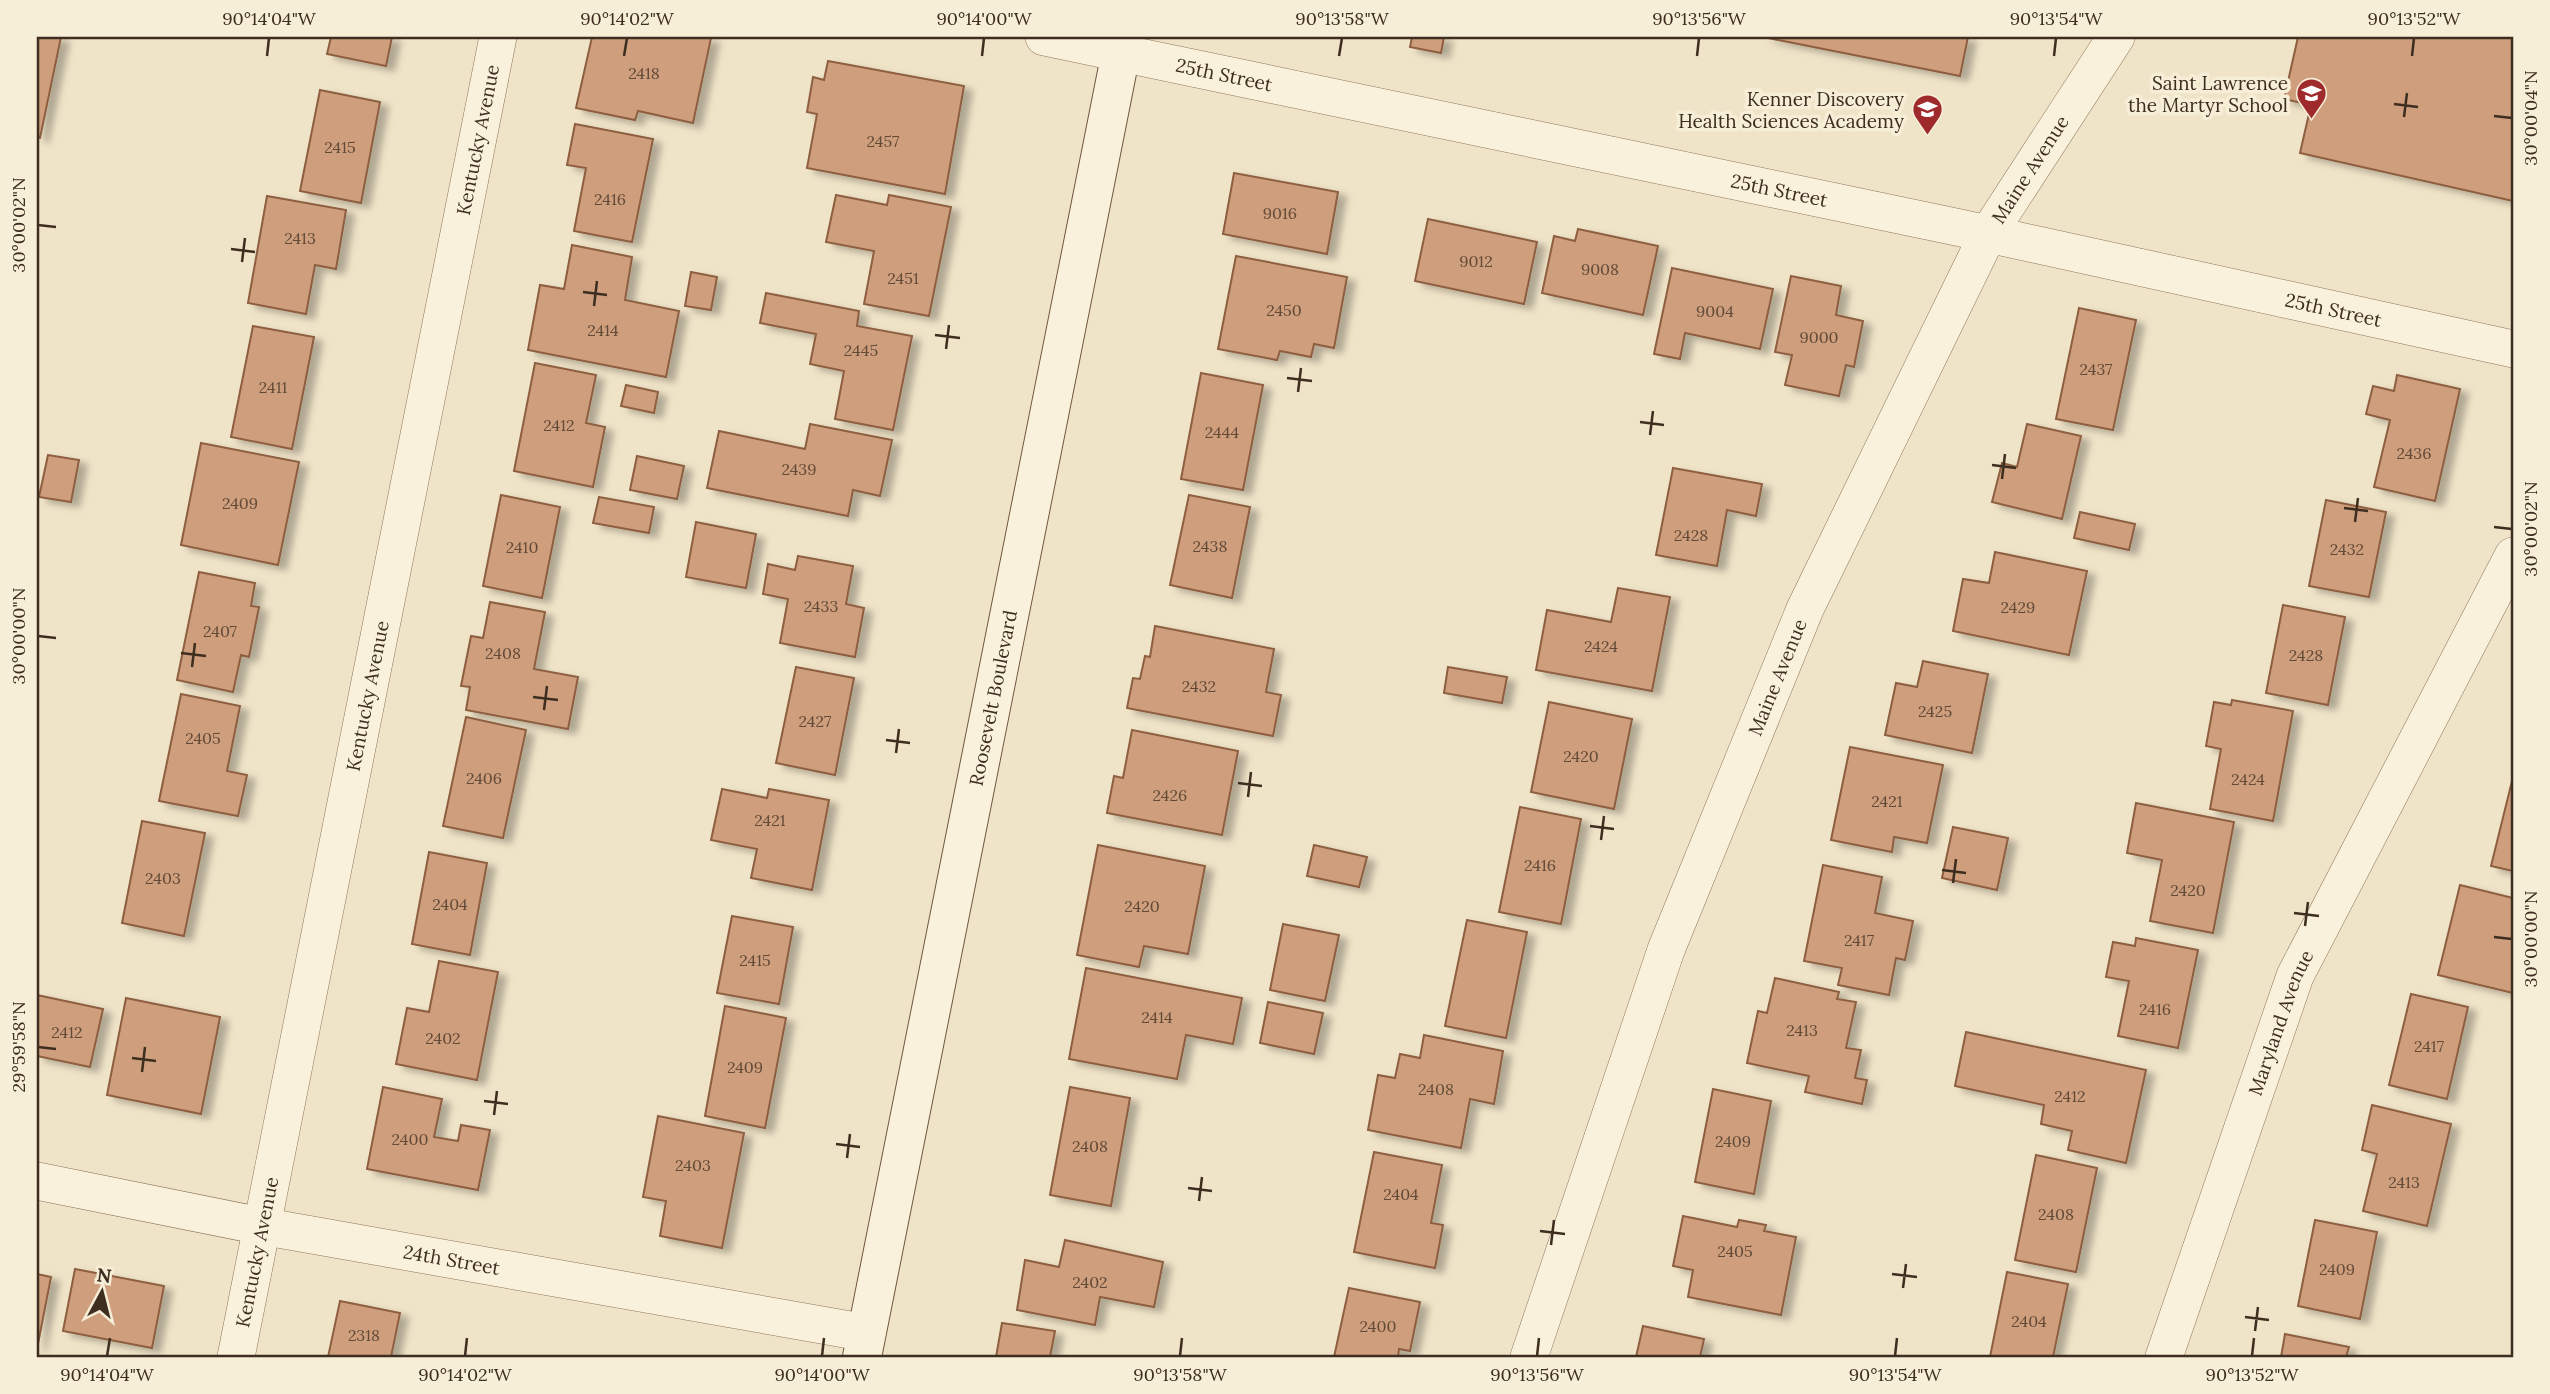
<svg xmlns="http://www.w3.org/2000/svg" width="2550" height="1394" font-family="Lora,serif">
<style>
.building{fill:#cf9f7d;stroke:#8d5f41;stroke-width:2;filter:url(#shadow)}
.lines{fill:none;stroke-linecap:round;stroke-linejoin:round}
.street-casing{stroke:#8d765c;stroke-width:38}
.secondary-casing{stroke:#6f573f;stroke-width:40}
.street{stroke:#faf1dc;stroke-width:37}
.secondary{stroke:#faf1dc;stroke-width:38}
.ticks{fill:none;stroke:#3d2e20;stroke-width:2.5}
.labels{text-anchor:middle;dominant-baseline:central;stroke-width:7;stroke-linejoin:round;paint-order:stroke}
.number-label{font-size:16px;fill:#624a37}
.street-label{font-size:19px;fill:#3d2e20;stroke:#f7eed8}
.poi-label{font-size:19px;fill:#3d2e20;stroke:#f7eed8;text-anchor:end}
.neatline{fill:none;stroke:#3d2e20;stroke-width:2.5}
.ticks-label{font-size:18px;text-anchor:middle;fill:#3d2e20}
</style>
<defs>
<filter id="shadow"><feDropShadow dx="8" dy="4.5" stdDeviation="3.5" flood-color="#0004"/></filter>
</defs>
<rect width="100%" height="100%" fill="#f0e4c8"/>
<!-- building -->
<path class="building" d="M37,37H61L40,138L37,137Z
M331,37H392L386,66L327,54Z
M592,37L711,38L693,123L638,111L635,120L576,108Z
M1412,37H1444L1441,53L1410,47Z
M1763,37H1968L1960,76Z
M2298,37H2513V201L2300,153L2311,105L2284,99Z
M828,61L964,86L945,194L807,168L817,114L807,112L813,77L824,80Z
M320,90L380,102L361,203L300,191Z
M575,124L653,139L632,242L574,231L586,168L567,165Z
M1234,173L1338,192L1327,254L1223,234Z
M836,195L887,205L889,195L951,207L929,316L864,304L874,251L826,242Z
M267,196L346,210L336,269L315,265L306,314L248,303Z
M1428,219L1537,242L1524,304L1415,281Z
M1578,229L1658,246L1643,315L1542,293L1554,236L1575,241Z
M572,245L632,257L625,300L679,311L666,377L528,350L540,285L564,289Z
M1236,256L1347,277L1334,348L1314,344L1311,357L1280,351L1277,360L1218,349Z
M1672,268L1773,289L1760,349L1685,333L1680,359L1654,354Z
M691,272L717,277L711,310L685,306Z
M1791,276L1841,286L1836,315L1863,321L1854,367L1846,365L1839,396L1785,385L1792,355L1775,352Z
M766,293L859,311L857,326L912,336L893,430L835,419L844,371L810,364L816,334L760,323Z
M2079,308L2136,320L2113,430L2056,419Z
M253,326L314,337L292,449L231,437Z
M535,363L596,375L586,423L605,427L593,487L514,471Z
M1201,373L1263,385L1243,490L1181,479Z
M2397,375L2460,389L2435,501L2374,487L2390,420L2366,414L2373,386L2394,391Z
M626,385L658,392L654,413L621,406Z
M810,424L892,440L880,496L853,490L848,516L707,488L719,431L805,449Z
M2027,424L2081,436L2062,519L1992,502L2002,463L2017,467Z
M201,443L299,462L278,565L181,545Z
M48,455L79,460L71,502L39,497Z
M637,456L684,466L677,499L630,490Z
M1673,468L1762,484L1756,516L1727,510L1717,566L1656,555Z
M501,495L560,507L542,598L483,586Z
M1189,495L1250,507L1232,598L1170,585Z
M599,497L654,507L649,533L593,523Z
M2326,500L2386,512L2369,597L2309,586Z
M2080,512L2135,524L2129,550L2074,538Z
M696,522L756,534L746,588L686,577Z
M1995,552L2087,571L2069,655L1953,631L1963,579L1989,583Z
M798,556L853,566L846,604L864,608L855,657L780,643L788,599L763,594L768,564L795,570Z
M199,572L255,583L251,606L259,607L249,657L241,655L233,692L177,680Z
M1618,588L1670,597L1652,691L1536,670L1547,610L1611,622Z
M490,602L545,612L534,669L578,677L568,729L466,710L470,687L461,686L471,636L483,638Z
M2283,605L2345,617L2328,705L2266,693Z
M1155,626L1274,649L1266,692L1281,695L1273,736L1127,708L1133,678L1140,679L1145,656L1150,657Z
M1923,661L1988,674L1972,753L1885,735L1896,683L1917,687Z
M796,667L854,678L835,775L776,763Z
M1448,667L1507,677L1502,703L1444,693Z
M181,694L240,706L227,771L247,775L238,816L159,801Z
M2232,700L2293,711L2273,821L2210,809L2221,749L2206,746L2214,702L2231,705Z
M1549,702L1632,719L1614,809L1531,792Z
M466,717L526,730L503,838L443,826Z
M1132,730L1238,751L1222,835L1107,813L1114,776L1123,778Z
M1850,747L1943,765L1927,843L1894,837L1892,852L1831,840Z
M2513,777V871L2491,866Z
M722,789L767,798L769,789L829,800L812,890L751,878L757,849L711,840Z
M2136,803L2234,822L2213,933L2150,921L2162,860L2127,853Z
M1520,807L1581,819L1561,924L1499,912Z
M142,821L205,833L184,936L122,923Z
M1953,827L2008,838L1997,890L1942,878Z
M1098,845L1205,866L1188,954L1144,946L1139,967L1077,955Z
M1314,845L1367,857L1359,887L1307,876Z
M429,852L487,863L470,955L412,944Z
M1823,865L1882,877L1875,913L1913,921L1905,960L1896,958L1889,995L1838,985L1842,968L1804,961Z
M2460,885L2513,898V993L2438,975Z
M732,916L793,927L779,1004L717,993Z
M1467,920L1527,932L1506,1038L1445,1026Z
M1283,924L1339,935L1325,1001L1270,990Z
M2136,938L2198,950L2178,1048L2118,1036L2129,981L2106,977L2113,942L2135,946Z
M439,961L498,972L477,1080L396,1064L407,1008L429,1012Z
M1086,968L1242,998L1233,1044L1186,1035L1177,1079L1069,1059Z
M1775,978L1839,992L1837,999L1856,1002L1846,1048L1861,1050L1855,1078L1867,1080L1862,1104L1805,1092L1809,1076L1747,1063L1758,1011L1767,1013Z
M2411,994L2468,1007L2447,1099L2389,1085Z
M37,995L103,1009L90,1067L37,1056Z
M126,998L220,1017L201,1114L107,1095Z
M1268,1002L1323,1013L1314,1054L1260,1043Z
M725,1006L786,1018L765,1128L705,1116Z
M1966,1032L2146,1070L2126,1163L2068,1150L2072,1131L2041,1124L2044,1105L1955,1086Z
M1424,1035L1503,1051L1494,1104L1470,1099L1461,1148L1368,1130L1378,1075L1395,1078L1400,1054L1420,1058Z
M383,1087L442,1099L434,1137L458,1141L461,1125L490,1130L478,1190L367,1169Z
M1070,1087L1130,1098L1111,1206L1050,1195Z
M1713,1089L1771,1101L1754,1194L1695,1182Z
M2372,1105L2451,1124L2427,1226L2363,1211L2377,1154L2362,1150Z
M658,1116L744,1133L722,1248L660,1236L666,1201L643,1197Z
M1374,1152L1442,1165L1431,1223L1443,1225L1435,1268L1354,1252Z
M2036,1155L2097,1168L2076,1272L2015,1260Z
M1683,1216L1737,1227L1739,1220L1766,1225L1764,1231L1796,1237L1781,1315L1688,1297L1693,1270L1673,1266Z
M2315,1220L2377,1232L2360,1319L2298,1306Z
M1065,1240L1163,1262L1154,1307L1100,1297L1095,1325L1017,1310L1025,1260L1059,1267Z
M75,1269L164,1286L152,1348L63,1331Z
M2007,1272L2068,1284L2053,1357H1990Z
M37,1274L51,1277L37,1349Z
M1349,1288L1420,1302L1410,1351L1399,1349L1398,1357H1334Z
M340,1301L400,1313L391,1357H328Z
M1002,1323L1055,1331L1050,1357H996Z
M1643,1326L1704,1339L1700,1357H1636Z
M2285,1334L2349,1347L2346,1357H2281Z"/>
<g class="lines">
<defs>
<g id="street">
<path id="s1" d="M1044,37L1956,227L2513,349"/>
<path id="s2" d="M37,1181L261,1226L867,1333"/>
<path id="s3" d="M236,1357L498,37"/>
<path id="s4" d="M1529,1357L1666,950L1805,609L1988,234L2116,37"/>
<path id="s5" d="M2164,1357L2295,976L2513,556"/>
</g>
<g id="secondary">
<path id="s6" d="M862,1357L1124,37"/>
</g>
</defs>
<!-- street casing -->
<use href="#street" class="street-casing"/>
<!-- secondary casing -->
<use href="#secondary" class="secondary-casing"/>
<!-- street -->
<use href="#street" class="street"/>
<!-- secondary -->
<use href="#secondary" class="secondary"/>
</g>
<!-- ticks -->
<path class="ticks" d="M267,56L269,38M624,56L627,38M982,56L984,38M1339,56L1342,38M1697,56L1699,38M2054,56L2056,38M2412,56L2414,38M2394,104L2418,107M2494,116L2512,118M2404,117L2407,93M38,225L56,227M231,249L255,252M242,262L245,238M583,292L607,295M594,306L597,281M935,335L960,338M946,349L949,325M1287,378L1312,381M1298,392L1301,368M1640,422L1664,425M1650,435L1653,411M1992,465L2016,468M2002,479L2005,454M2344,508L2368,511M2355,522L2358,498M2494,527L2512,529M38,636L56,638M181,653L206,656M192,667L195,643M533,697L558,700M544,710L547,686M886,740L910,743M896,753L899,729M1238,783L1262,786M1248,797L1251,772M1590,826L1614,829M1601,840L1604,816M1942,870L1966,873M1953,883L1956,859M2294,913L2319,916M2305,926L2308,902M2494,937L2512,939M38,1047L56,1049M132,1058L156,1061M142,1072L145,1047M484,1101L508,1104M494,1115L497,1091M836,1144L860,1147M847,1158L850,1134M1188,1188L1212,1191M1199,1201L1202,1177M1540,1231L1565,1234M1551,1245L1554,1220M1892,1274L1917,1277M1903,1288L1906,1264M2245,1317L2269,1320M2255,1331L2258,1307M107,1356L110,1338M465,1356L467,1338M822,1356L824,1338M1180,1356L1182,1338M1537,1356L1539,1338M1895,1356L1897,1338M2252,1356L2254,1338"/>
<!-- icons -->
<defs>
<symbol id="school-pin" viewBox="-11 -11 22 30"><path d="M0 17L-7.5 6A9.5 9.5 0 1 1 7.5 6Z" fill="#9e2a2b" stroke="#f7eed8"/><path d="M0-5L7-2L0 1L-7-2ZM-4 1L0 2.5L4 1V4Q0 6-4 4Z" fill="#fff"/></symbol>
</defs>
<g fill-rule="evenodd">
<use href="#school-pin" x="2294" y="76" width="35" height="47"/>
<use href="#school-pin" x="1910" y="92" width="35" height="47"/>
</g>
<g class="labels">
<!-- number labels -->
<g class="number-label">
<text x="644" y="73">2418</text>
<text x="883" y="141">2457</text>
<text x="340" y="147">2415</text>
<text x="610" y="199">2416</text>
<text x="1280" y="213">9016</text>
<text x="300" y="238">2413</text>
<text x="1476" y="261">9012</text>
<text x="1600" y="269">9008</text>
<text x="903" y="278">2451</text>
<text x="1284" y="310">2450</text>
<text x="1715" y="311">9004</text>
<text x="603" y="330">2414</text>
<text x="1819" y="337">9000</text>
<text x="861" y="350">2445</text>
<text x="2096" y="369">2437</text>
<text x="273" y="387">2411</text>
<text x="559" y="425">2412</text>
<text x="1222" y="432">2444</text>
<text x="2414" y="453">2436</text>
<text x="799" y="469">2439</text>
<text x="240" y="503">2409</text>
<text x="1691" y="535">2428</text>
<text x="1210" y="546">2438</text>
<text x="522" y="547">2410</text>
<text x="2347" y="549">2432</text>
<text x="821" y="606">2433</text>
<text x="2018" y="607">2429</text>
<text x="220" y="631">2407</text>
<text x="1601" y="646">2424</text>
<text x="503" y="653">2408</text>
<text x="2306" y="655">2428</text>
<text x="1199" y="686">2432</text>
<text x="1935" y="711">2425</text>
<text x="815" y="721">2427</text>
<text x="203" y="738">2405</text>
<text x="1581" y="756">2420</text>
<text x="484" y="778">2406</text>
<text x="2248" y="779">2424</text>
<text x="1170" y="795">2426</text>
<text x="1887" y="801">2421</text>
<text x="770" y="820">2421</text>
<text x="1540" y="865">2416</text>
<text x="163" y="878">2403</text>
<text x="2188" y="890">2420</text>
<text x="450" y="904">2404</text>
<text x="1142" y="906">2420</text>
<text x="1859" y="940">2417</text>
<text x="755" y="960">2415</text>
<text x="2155" y="1009">2416</text>
<text x="1157" y="1017">2414</text>
<text x="1802" y="1030">2413</text>
<text x="67" y="1032">2412</text>
<text x="443" y="1038">2402</text>
<text x="2429" y="1046">2417</text>
<text x="745" y="1067">2409</text>
<text x="1436" y="1089">2408</text>
<text x="2070" y="1096">2412</text>
<text x="410" y="1139">2400</text>
<text x="1733" y="1141">2409</text>
<text x="1090" y="1146">2408</text>
<text x="693" y="1165">2403</text>
<text x="2404" y="1182">2413</text>
<text x="1401" y="1194">2404</text>
<text x="2056" y="1214">2408</text>
<text x="1735" y="1251">2405</text>
<text x="2337" y="1269">2409</text>
<text x="1090" y="1282">2402</text>
<text x="2029" y="1321">2404</text>
<text x="1378" y="1326">2400</text>
<text x="364" y="1335">2318</text>
</g>
<!-- street labels -->
<g class="street-label">
<text stroke="none"><textPath href="#s1" startOffset="184">25th Street</textPath></text>
<text stroke="none"><textPath href="#s3" startOffset="1241">Kentucky Avenue</textPath></text>
<text stroke="none"><textPath href="#s4" startOffset="1292">Maine Avenue</textPath></text>
<text stroke="none"><textPath href="#s1" startOffset="751">25th Street</textPath></text>
<text stroke="none"><textPath href="#s1" startOffset="1318">25th Street</textPath></text>
<text stroke="none"><textPath href="#s4" startOffset="724">Maine Avenue</textPath></text>
<text stroke="none"><textPath href="#s3" startOffset="674">Kentucky Avenue</textPath></text>
<text stroke="none"><textPath href="#s6" startOffset="672">Roosevelt Boulevard</textPath></text>
<text stroke="none"><textPath href="#s5" startOffset="354">Maryland Avenue</textPath></text>
<text stroke="none"><textPath href="#s3" startOffset="107">Kentucky Avenue</textPath></text>
<text stroke="none"><textPath href="#s2" startOffset="422">24th Street</textPath></text>
</g>
<!-- poi labels -->
<g class="poi-label">
<text x="2288" y="83">Saint Lawrence<tspan x="2288" dy="22">the Martyr School</tspan></text>
<text x="1904" y="99">Kenner Discovery<tspan x="1904" dy="22">Health Sciences Academy</tspan></text>
</g>
</g>
<!-- border -->
<rect width="2550" height="1394" fill="none" stroke="#f7eed8" stroke-width="77"/>
<!-- north arrow -->
<g transform="translate(102 1292) rotate(7)" stroke="#f7eed8" stroke-width="5" paint-order="stroke">
<path d="M0-5L12 26L0 18L-12 26Z" fill="#3d2e20"/>
<text y="-10" font-size="19" font-weight="bold" text-anchor="middle" fill="#3d2e20">N</text>
</g>
<rect x="38" y="38" width="2474" height="1318" class="neatline"/>
<g class="ticks-label">
<text x="269" y="25">90°14'04"W</text>
<text x="627" y="25">90°14'02"W</text>
<text x="984" y="25">90°14'00"W</text>
<text x="1342" y="25">90°13'58"W</text>
<text x="1699" y="25">90°13'56"W</text>
<text x="2056" y="25">90°13'54"W</text>
<text x="2414" y="25">90°13'52"W</text>
<text transform="translate(2531 118) rotate(-90)" y="6">30°00'04"N</text>
<text transform="translate(19 225) rotate(-90)" y="6">30°00'02"N</text>
<text transform="translate(2531 529) rotate(-90)" y="6">30°00'02"N</text>
<text transform="translate(19 636) rotate(-90)" y="6">30°00'00"N</text>
<text transform="translate(2531 939) rotate(-90)" y="6">30°00'00"N</text>
<text transform="translate(19 1047) rotate(-90)" y="6">29°59'58"N</text>
<text x="107" y="1381">90°14'04"W</text>
<text x="465" y="1381">90°14'02"W</text>
<text x="822" y="1381">90°14'00"W</text>
<text x="1180" y="1381">90°13'58"W</text>
<text x="1537" y="1381">90°13'56"W</text>
<text x="1895" y="1381">90°13'54"W</text>
<text x="2252" y="1381">90°13'52"W</text>
</g>
</svg>
